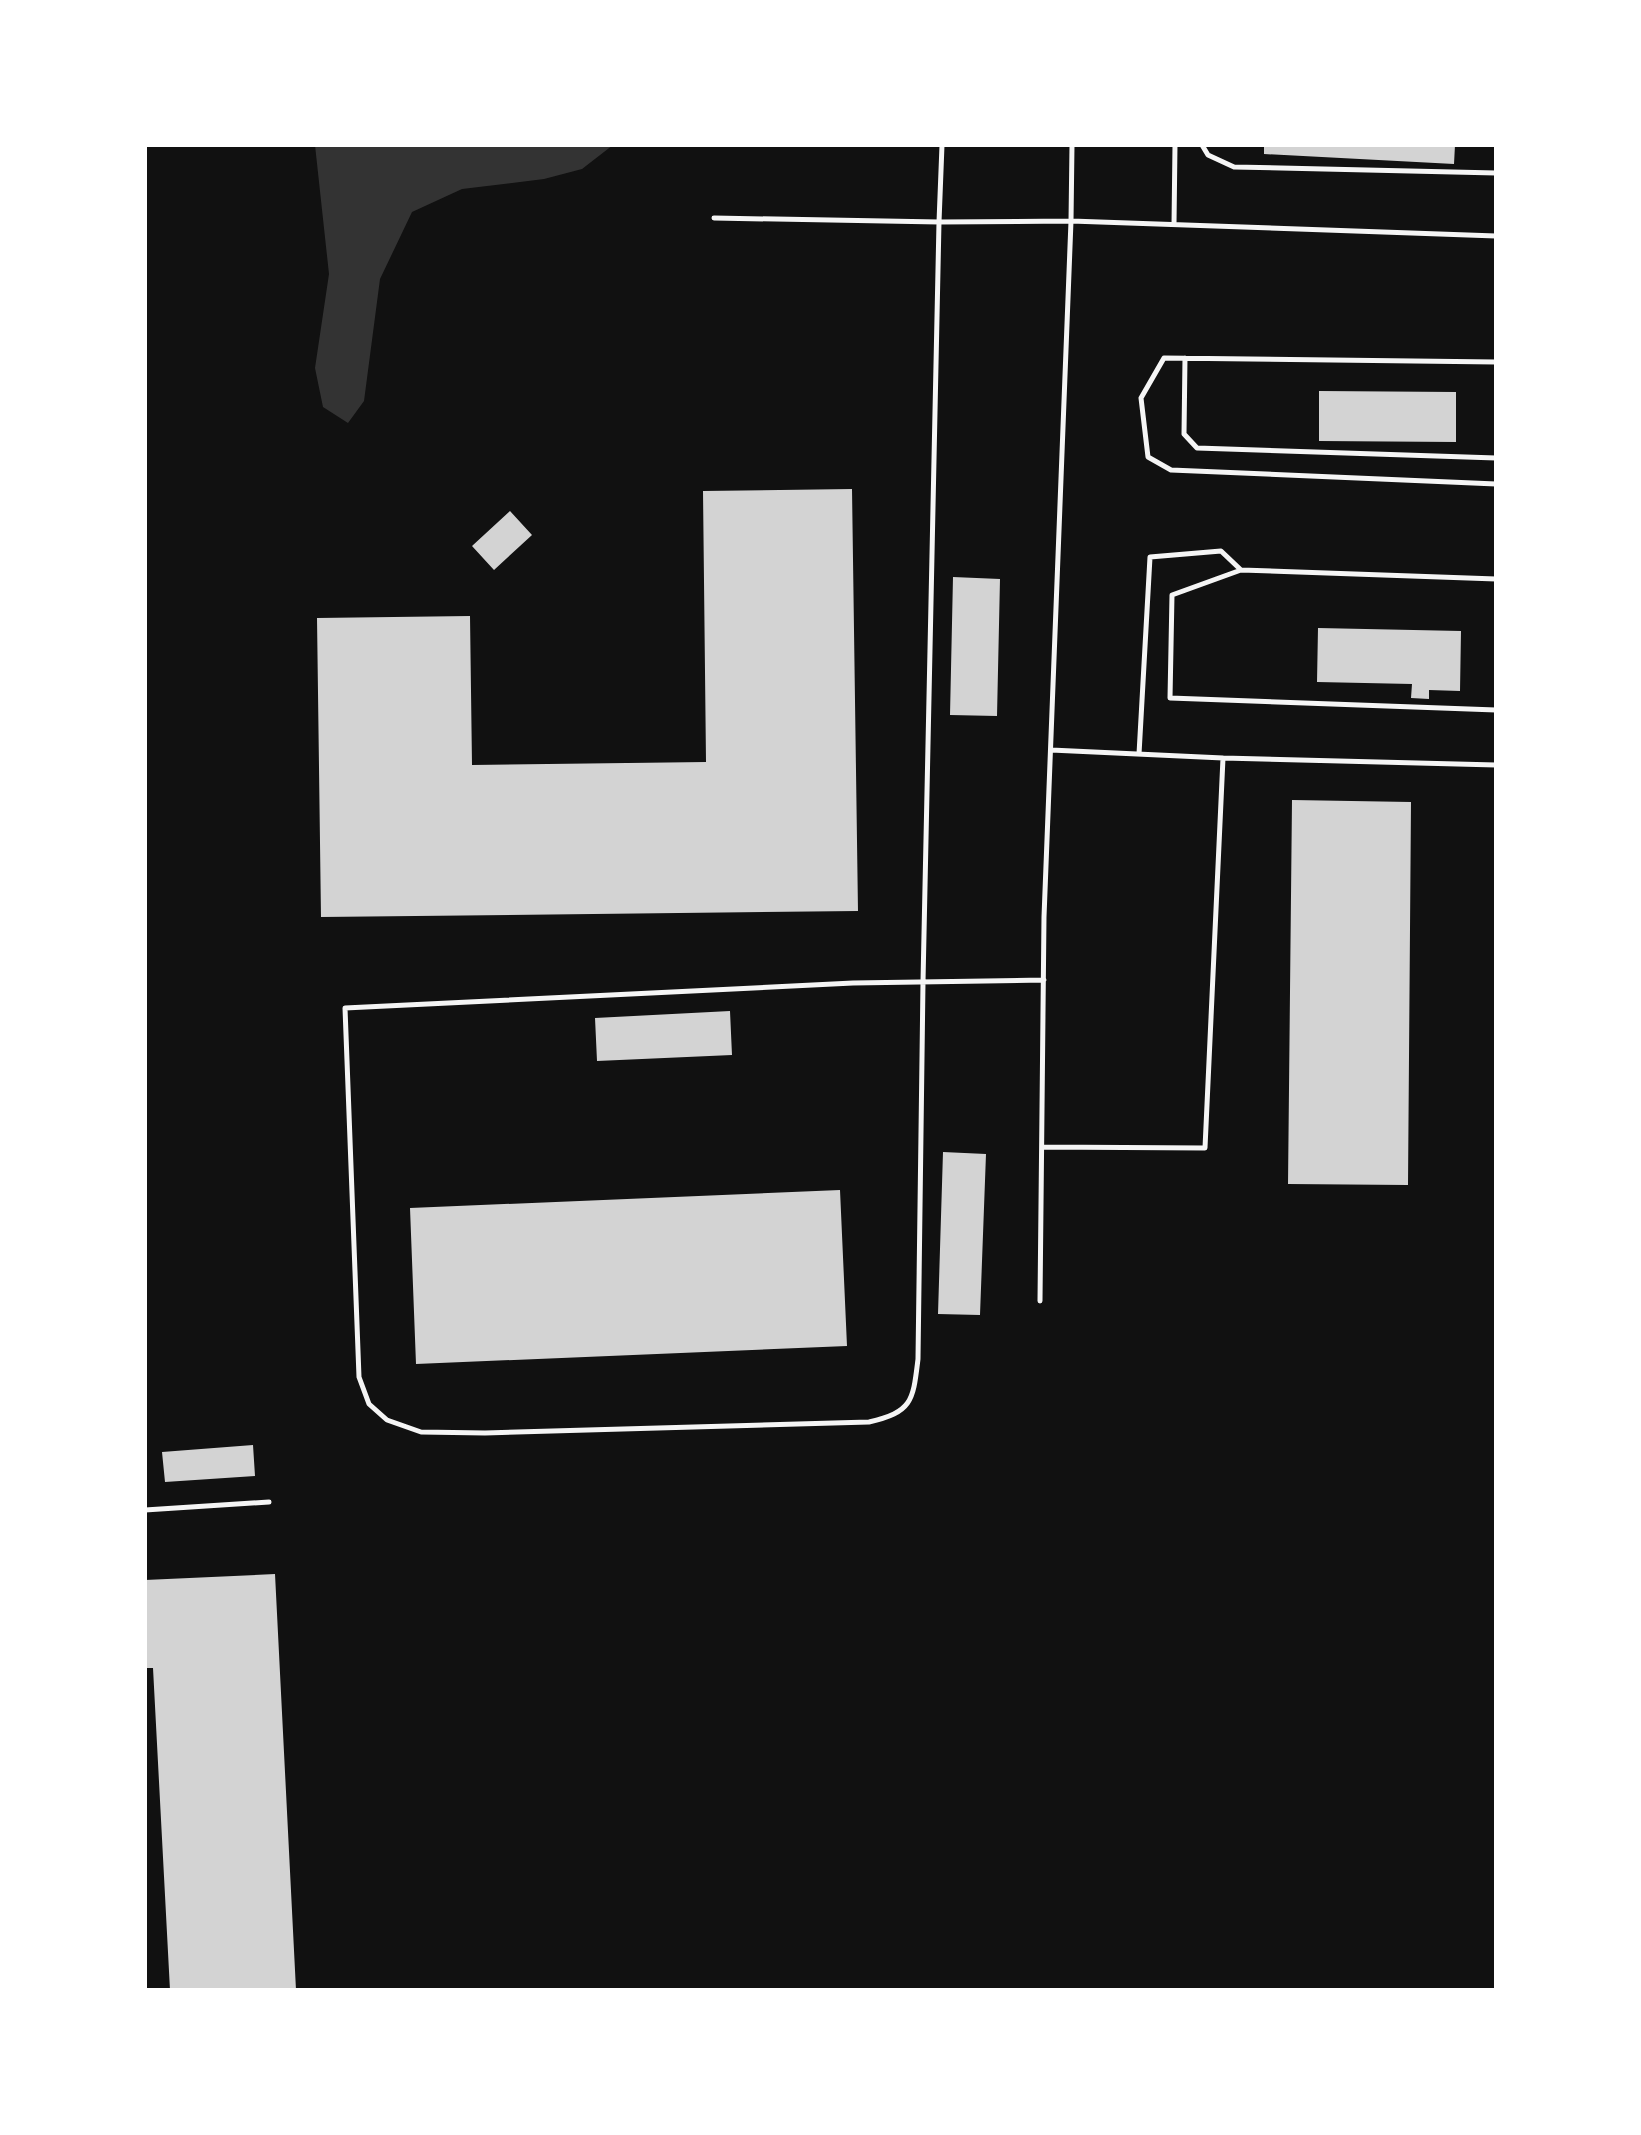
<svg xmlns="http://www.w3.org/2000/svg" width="1641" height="2135" font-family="Manrope,sans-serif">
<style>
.water{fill:#333}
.building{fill:#d3d3d3}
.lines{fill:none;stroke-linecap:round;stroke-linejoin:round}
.service{stroke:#f5f5f5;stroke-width:5}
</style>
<rect width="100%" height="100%" fill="#111"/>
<!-- water -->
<path class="water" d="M315,145H613L582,169L544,179L462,189L412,212L380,279L364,401L348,423L323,407L315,368L329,274Z"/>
<!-- building -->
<path class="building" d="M1264,145H1455L1454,164L1264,154Z
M1319,391L1456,392V442L1319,441Z
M852,489L858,911L321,917L317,618L470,616L472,765L706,762L703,491Z
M510,511L532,535L494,570L472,546Z
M953,577L1000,579L997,716L950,715Z
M1318,628L1461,631L1460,691L1429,690V699L1411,698L1412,684L1317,682Z
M1292,800L1411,802L1408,1185L1288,1184Z
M730,1011L732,1055L597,1061L595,1018Z
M943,1152L986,1154L980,1315L938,1314Z
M840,1190L847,1346L416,1364L410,1208Z
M253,1445L255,1476L165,1482L162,1452Z
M275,1574L296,1990H170L153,1668H145V1580Z"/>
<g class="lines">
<!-- service -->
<path class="service" d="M942,145L939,222L923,982L918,1359C913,1400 913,1412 869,1422L485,1433L421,1432L387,1420L369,1404L359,1377L345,1008L853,983C916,982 980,981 1044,980
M1202,145L1208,155L1234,167L1496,173
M714,218L939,222L1071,221L1072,145
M1174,224L1175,145
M1185,358L1184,434L1197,448L1496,458
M1496,362L1164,358L1141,398L1148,457L1171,470L1496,484
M1496,579L1241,570L1172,595L1170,698L1496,710
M1051,750L1223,758
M1139,754L1150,557L1221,551L1241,570
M1042,1147L1205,1148L1223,758L1496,765
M1040,1301L1044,917L1071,221L1496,236
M145,1510L269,1502"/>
</g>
<!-- border -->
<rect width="1641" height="2135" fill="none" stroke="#ffffff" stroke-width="294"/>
</svg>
